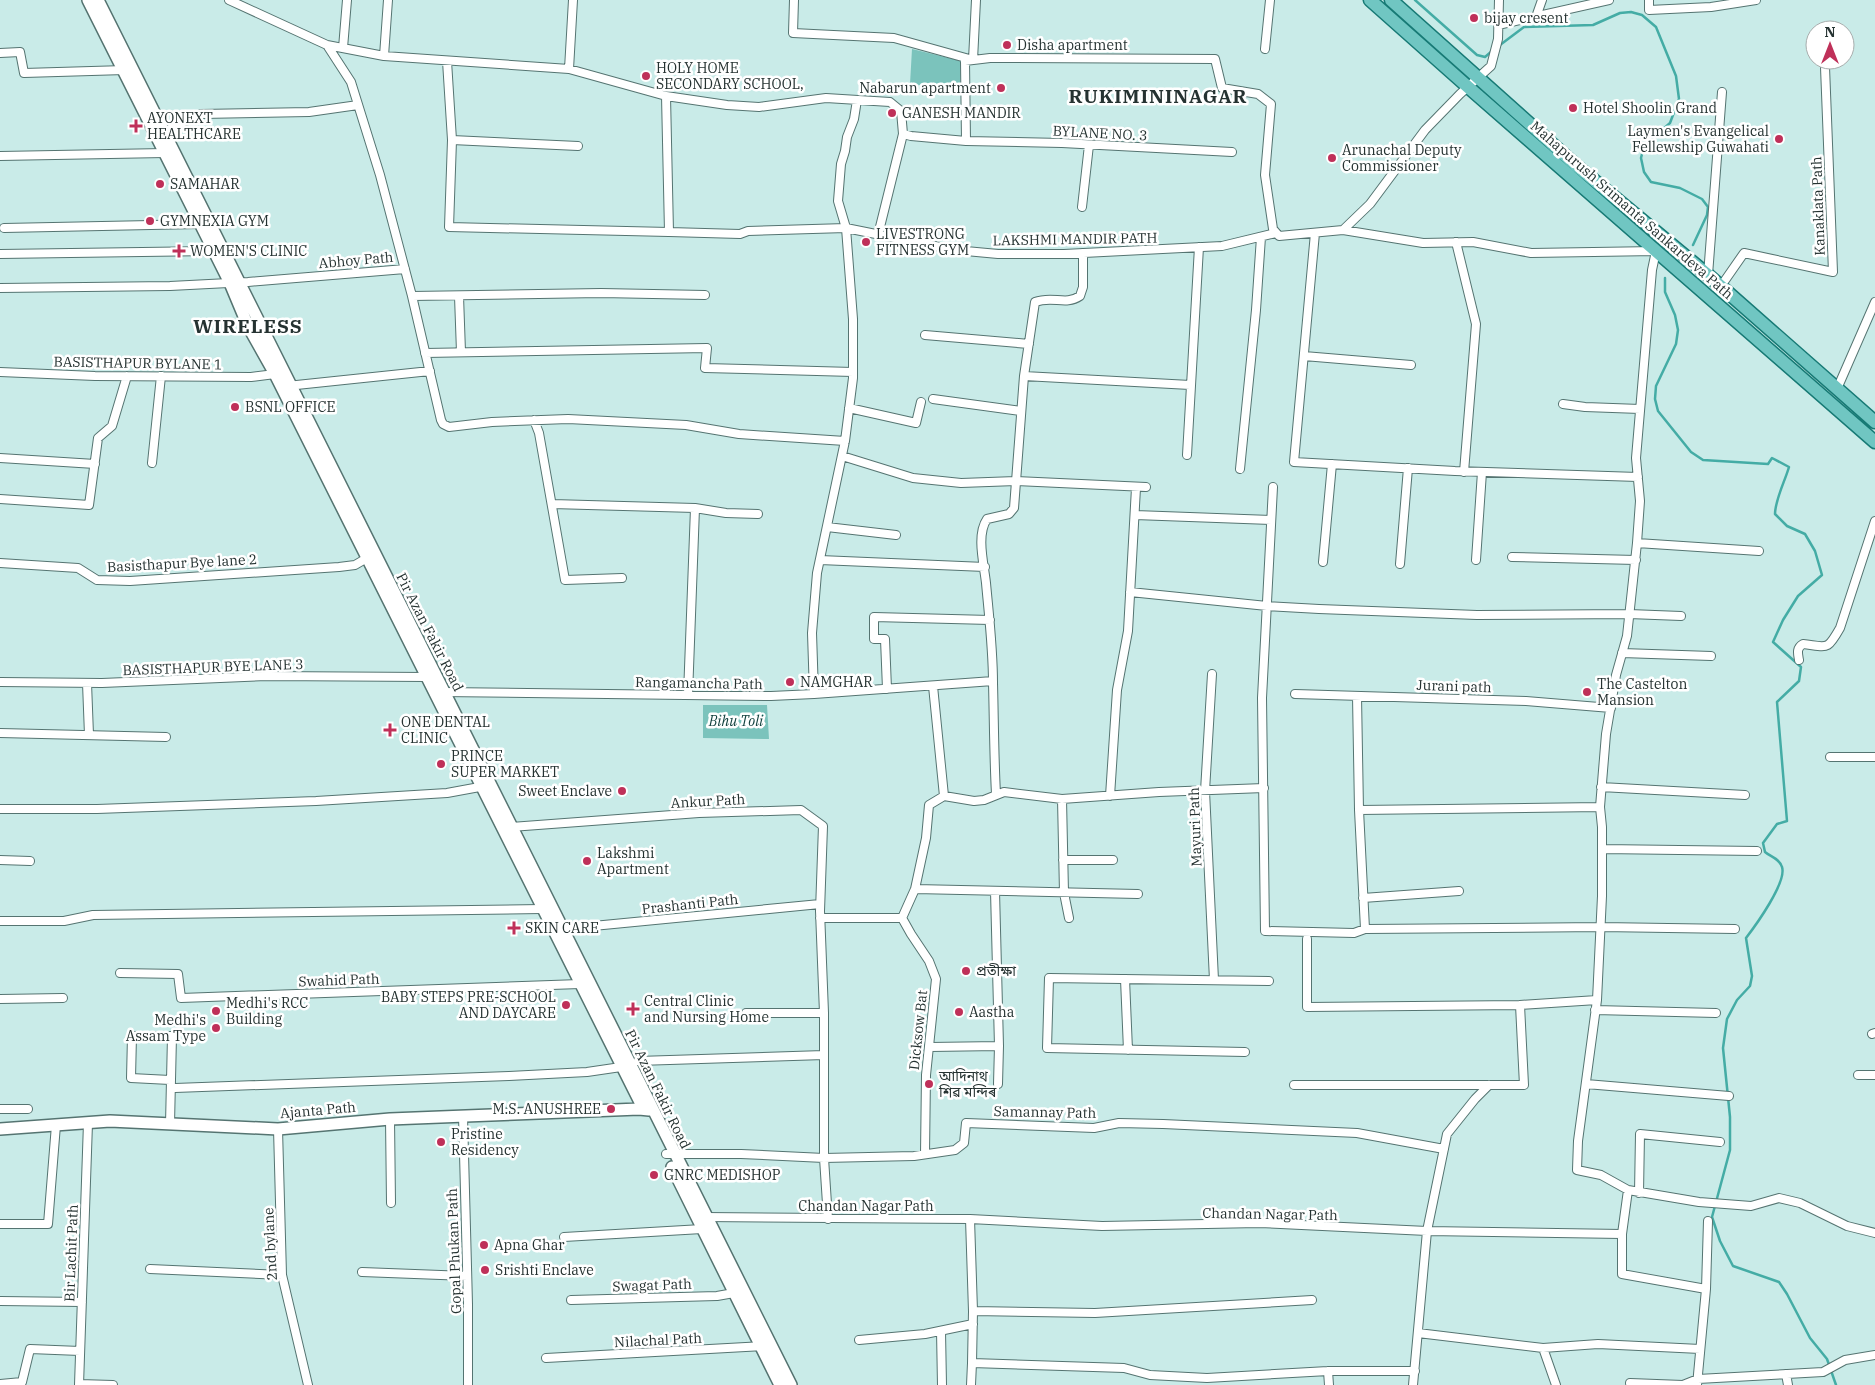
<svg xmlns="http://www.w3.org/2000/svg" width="1875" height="1385" font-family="'IBM Plex Serif','Noto Sans Bengali',serif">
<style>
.green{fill:#7bc3bc}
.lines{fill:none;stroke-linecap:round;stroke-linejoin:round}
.stream{stroke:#44aca5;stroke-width:2.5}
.street-casing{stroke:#557471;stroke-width:10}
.secondary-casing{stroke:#557471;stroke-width:14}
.primary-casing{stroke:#177a75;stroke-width:15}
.street{stroke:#fff;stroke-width:8}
.secondary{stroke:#fff;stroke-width:11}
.primary{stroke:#70c6c2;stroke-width:12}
.poi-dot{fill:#bf3059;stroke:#fff;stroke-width:2}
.labels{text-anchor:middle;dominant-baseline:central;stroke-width:5;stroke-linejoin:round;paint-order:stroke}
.poi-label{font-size:14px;fill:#253231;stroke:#fff;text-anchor:start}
.street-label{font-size:14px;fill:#253231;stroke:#fff}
.park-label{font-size:14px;font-style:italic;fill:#12413e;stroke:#fff}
.district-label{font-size:19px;font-weight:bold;letter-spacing:1px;fill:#253231;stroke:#fff}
</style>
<rect width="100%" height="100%" fill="#c9ebe8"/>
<!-- green -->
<path class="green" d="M912,49L961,61L960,89L910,84Z
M703,705H767L769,739L703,738Z"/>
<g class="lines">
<!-- stream -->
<path class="stream" d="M1415,0L1477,55L1485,57L1492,51
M1500,45L1524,27L1593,25L1620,13L1631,12L1642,15L1656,27L1676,76L1679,99L1670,123L1644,146L1641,158L1644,172L1651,182L1680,188L1702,199L1708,207L1707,215L1693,245
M1665,278V292L1675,315L1678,330L1676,344L1656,386L1655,399L1658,411L1691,452L1703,460L1768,464L1772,458L1789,467C1785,481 1775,500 1775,514L1787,526L1805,534L1815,551L1822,575L1798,596L1783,620L1773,642L1801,667L1799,681L1777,702L1787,821L1777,824L1763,843L1765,852C1771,857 1780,859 1782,867C1787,882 1756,925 1746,938L1752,976L1750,986L1737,1000L1727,1019L1723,1048L1730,1117V1150L1712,1217L1720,1241L1733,1266L1779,1282L1787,1294L1810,1338L1827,1359L1836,1385"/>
<defs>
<path id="street" d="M229,0L327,45L384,56L569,69L666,96L727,105L759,107L826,98L890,102L901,111L903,134L911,136L966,141L965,61L990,58L1215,59L1222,88L1258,94L1271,104L1265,175L1273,229L1279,236L1343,230L1423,243L1473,242L1531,253L1656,251L1652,270L1636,458L1640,501L1637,543L1627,636L1616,675L1606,734L1600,807L1602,827V896L1597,1000L1578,1141L1577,1170L1601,1175L1628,1190L1699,1202L1751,1206L1779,1198L1800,1203L1847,1226L1875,1233
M794,0L793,33L894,38L973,60L976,0
M1649,0V10L1711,7L1756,0
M1536,17L1542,0
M1498,25L1609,0
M327,45L351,82L380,175L412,296L441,420L443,424L449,427L492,422L568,419L686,425L739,434L845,441
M343,48L347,0
M1265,49L1270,0
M0,53L20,52L24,73L125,70
M384,56L388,0
M447,61L452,140L449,227L669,232L666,96
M569,69L573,0
M171,128L201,114L309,112L358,105
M452,140L578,146
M966,141L1062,143L1232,152
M0,156L165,153
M1082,207L1089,145
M4,228L200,224
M1343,230L1370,204L1425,130L1460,94L1491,66L1498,39L1499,0
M669,232L740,234L748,231L846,228L955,250L998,254H1064L1222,246L1276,233
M1315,233L1294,462L1455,471L1638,477
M878,235L903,134
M1456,242L1476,324L1464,472
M0,254L213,251
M1708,275L1722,92
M1721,286L1744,253L1833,272L1825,67
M0,288L170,286L248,282L405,269
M412,296L601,293L705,295
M459,296L461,352
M925,335L1029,344
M425,353L707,348L705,368L853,372
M1304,356L1411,365
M0,372L95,376L251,377L275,374
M1024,376L1190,385
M287,386L430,371
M1837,389L1875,302
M933,399L1021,411
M1563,404L1585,407L1640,409
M849,408L916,423L921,402
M534,420L539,433L565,580L622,578
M1187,455L1199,247
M842,456L913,478L961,483L1016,481L1146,487
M0,458L95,464
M152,463L161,376
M1240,469L1256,310L1261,237
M1273,487L1262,698L1265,931L1354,933L1365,929L1601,927L1735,929
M0,499L89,505L98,438L112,426L127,376
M552,504L695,508L688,695
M695,508L726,513L758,514
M1135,515L1271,520
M827,527L896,535
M1637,543L1759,551
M1512,557L1636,560
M820,560L985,567
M1476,560L1482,472
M1323,562L1332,464
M0,563L78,568L97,580L130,581L339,567L355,565L367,558
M1400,564L1408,468
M1130,592L1267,606L1319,609L1477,615L1629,614L1681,616
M1622,653L1711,656
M1799,660C1798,654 1796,648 1803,644C1828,647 1827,651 1840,628L1875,521
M1212,674L1205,791L1214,980
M0,682L102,683L266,676L427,677
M87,683L89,735
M933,686L944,796
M887,689L885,639H874V617L990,620
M441,692L771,696L814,694L993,681
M814,694L812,633L817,573L845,441L853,378V319L846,228L838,201L841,164L845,151L847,137L854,119L857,100
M1295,694L1526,701L1611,708
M1357,696L1359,810L1365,929
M0,733L166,737
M1830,757H1875
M1601,787L1745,795
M996,794C994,757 994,720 993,683C993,649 989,616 986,583C984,564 976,535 987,519L1009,514L1014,508L1024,376L1035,302C1053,295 1065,306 1080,296L1083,287V253
M1110,796L1117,690L1128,631L1136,488
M1062,799L1064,893L1069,918
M0,809H97L316,801L447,793L485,786
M1359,810L1600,807
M511,827L699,813L801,810L823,826L820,911L824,1013V1158L828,1219
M1602,849L1757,851
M0,860L30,861
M1063,860H1113
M915,889L1138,894
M1363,898L1459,891
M820,918H902
M902,918L915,889L926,838L929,805L944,796L974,801L984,800L1004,792L1062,799L1159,792L1264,788
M902,918L911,934L929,961L936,979L926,1075L925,1154
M0,921H64L93,915L542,909
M562,929L820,904
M1307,939V1007L1520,1005
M120,973L178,974L181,998L580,984
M1125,979L1128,1050
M0,999L63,998
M1595,1010L1716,1013
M746,1013H824
M1872,1034L1875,1033
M930,1047L999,1046L995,891
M1245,1052L1047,1048L1049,978L1269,981
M638,1061L824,1055
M1858,1075H1875
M998,1084L999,1046
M1586,1084L1729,1096
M1294,1085H1524L1520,1005L1597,1000
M175,1088L509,1076L587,1072L621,1067
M0,1109H28
M463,1116L468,1304V1385
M390,1119L391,1203
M170,1124L172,1036H132L131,1078L170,1080
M278,1129L282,1275L308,1385
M666,1154H741L824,1158L914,1156L955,1150L964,1143L966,1123L1094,1128L1119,1123L1163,1124L1357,1133L1444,1149
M1639,1193L1640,1134L1720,1142
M703,1217L970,1219L1102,1226L1259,1223L1427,1231L1622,1234V1274L1706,1289L1697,1385
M970,1219L973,1311L972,1363L1124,1368L1150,1375L1207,1378L1328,1371H1415
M0,1224H48L56,1125
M1622,1234L1628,1190
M564,1237L702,1229
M150,1269L282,1275
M362,1272L467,1276
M1706,1289L1708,1221
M571,1300L717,1296L734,1293
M0,1301L82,1302
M973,1311L1095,1313L1312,1300
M941,1331L942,1385
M1418,1333L1543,1348L1598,1344L1700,1349
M859,1340L925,1334L973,1324
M1543,1348L1556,1385
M546,1358L764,1346
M1328,1371L1329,1385
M1786,1374L1788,1385
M1630,1383L1683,1385L1698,1379L1823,1372L1845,1360L1875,1355
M0,1384L22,1382L30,1349L80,1351
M79,1384L113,1385
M79,1385L88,1123
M971,1385L972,1363
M1413,1385L1427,1231L1447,1134L1475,1099L1489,1085"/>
<path id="secondary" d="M88,0L230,283L248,326L275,374L643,1108
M98,0L791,1385
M0,1129L110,1121L278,1129L390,1119L639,1109L649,1110
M672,1167L780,1385"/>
<path id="primary" d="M1370,0L1468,87L1875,442
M1391,0L1578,167L1708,275L1875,422"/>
</defs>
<!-- street casing -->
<use href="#street" class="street-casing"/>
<!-- secondary casing -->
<use href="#secondary" class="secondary-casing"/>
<!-- primary casing -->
<use href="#primary" class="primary-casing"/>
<!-- street -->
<use href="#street" class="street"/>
<!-- secondary -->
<use href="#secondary" class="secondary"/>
<!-- primary -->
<use href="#primary" class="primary"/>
</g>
<!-- markers -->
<g class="poi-dot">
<circle cx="1474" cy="18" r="5"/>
<circle cx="1007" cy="45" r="5"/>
<circle cx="646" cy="76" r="5"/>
<circle cx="1001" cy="88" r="5"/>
<circle cx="1573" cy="108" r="5"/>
<circle cx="892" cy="113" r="5"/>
<path d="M133.5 118.5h5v5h5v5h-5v5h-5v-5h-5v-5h5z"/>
<circle cx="1779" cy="139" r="5"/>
<circle cx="1332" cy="158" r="5"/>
<circle cx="160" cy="184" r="5"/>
<circle cx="150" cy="221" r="5"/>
<circle cx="866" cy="242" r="5"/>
<path d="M176.5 243.5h5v5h5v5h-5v5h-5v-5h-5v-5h5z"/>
<circle cx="235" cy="407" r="5"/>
<circle cx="790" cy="682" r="5"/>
<circle cx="1587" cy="692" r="5"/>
<path d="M387.5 722.5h5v5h5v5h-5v5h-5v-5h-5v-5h5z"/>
<circle cx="441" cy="764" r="5"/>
<circle cx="622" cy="791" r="5"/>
<circle cx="587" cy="861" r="5"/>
<path d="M511.5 920.5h5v5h5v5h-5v5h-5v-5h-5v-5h5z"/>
<circle cx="966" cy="971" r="5"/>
<circle cx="566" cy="1005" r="5"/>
<path d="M630.5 1001.5h5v5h5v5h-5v5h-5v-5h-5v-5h5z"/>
<circle cx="216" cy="1011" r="5"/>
<circle cx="959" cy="1012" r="5"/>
<circle cx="216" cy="1028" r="5"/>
<circle cx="929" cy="1084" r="5"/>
<circle cx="611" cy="1109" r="5"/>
<circle cx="441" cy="1142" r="5"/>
<circle cx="654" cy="1175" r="5"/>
<circle cx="484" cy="1245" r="5"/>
<circle cx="485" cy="1270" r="5"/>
</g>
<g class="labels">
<!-- poi labels -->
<g class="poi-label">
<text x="1484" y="18">bijay cresent</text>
<text x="1017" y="45">Disha apartment</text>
<text x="656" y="68">HOLY HOME<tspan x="656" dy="16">SECONDARY SCHOOL,</tspan></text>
<text x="991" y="88" text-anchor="end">Nabarun apartment</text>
<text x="1583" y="108">Hotel Shoolin Grand</text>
<text x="902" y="113">GANESH MANDIR</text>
<text x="147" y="118">AYONEXT<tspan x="147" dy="16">HEALTHCARE</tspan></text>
<text x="1769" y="131" text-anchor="end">Laymen's Evangelical<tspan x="1769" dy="16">Fellewship Guwahati</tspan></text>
<text x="1342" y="150">Arunachal Deputy<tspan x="1342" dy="16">Commissioner</tspan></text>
<text x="170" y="184">SAMAHAR</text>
<text x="160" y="221">GYMNEXIA GYM</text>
<text x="876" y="234">LIVESTRONG<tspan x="876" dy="16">FITNESS GYM</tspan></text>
<text x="190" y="251">WOMEN'S CLINIC</text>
<text x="245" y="407">BSNL OFFICE</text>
<text x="800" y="682">NAMGHAR</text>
<text x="1597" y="684">The Castelton<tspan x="1597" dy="16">Mansion</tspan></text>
<text x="401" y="722">ONE DENTAL<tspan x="401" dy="16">CLINIC</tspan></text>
<text x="451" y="756">PRINCE<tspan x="451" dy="16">SUPER MARKET</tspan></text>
<text x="612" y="791" text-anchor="end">Sweet Enclave</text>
<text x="597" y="853">Lakshmi<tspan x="597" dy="16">Apartment</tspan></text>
<text x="525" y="928">SKIN CARE</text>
<text x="976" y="971">প্রতীক্ষা</text>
<text x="556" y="997" text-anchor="end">BABY STEPS PRE-SCHOOL<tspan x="556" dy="16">AND DAYCARE</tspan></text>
<text x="644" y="1001">Central Clinic<tspan x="644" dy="16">and Nursing Home</tspan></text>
<text x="226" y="1003">Medhi's RCC<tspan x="226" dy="16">Building</tspan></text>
<text x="969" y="1012">Aastha</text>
<text x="206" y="1020" text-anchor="end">Medhi's<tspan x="206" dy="16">Assam Type</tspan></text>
<text x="939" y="1076">আদিনাথ<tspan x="939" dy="16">শিৱ মন্দিৰ</tspan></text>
<text x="601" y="1109" text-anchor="end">M.S. ANUSHREE</text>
<text x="451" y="1134">Pristine<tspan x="451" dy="16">Residency</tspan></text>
<text x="664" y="1175">GNRC MEDISHOP</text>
<text x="494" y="1245">Apna Ghar</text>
<text x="495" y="1270">Srishti Enclave</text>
</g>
<!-- street labels -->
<g class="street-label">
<text transform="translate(1100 133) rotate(3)">BYLANE NO. 3</text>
<text transform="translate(1818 206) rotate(-92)">Kanaklata Path</text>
<text transform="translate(1632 210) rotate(41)">Mahapurush Srimanta Sankardeva Path</text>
<text transform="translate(1075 239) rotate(-1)">LAKSHMI MANDIR PATH</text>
<text transform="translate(356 260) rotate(-5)">Abhoy Path</text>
<text transform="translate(138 363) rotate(1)">BASISTHAPUR BYLANE 1</text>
<text transform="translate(182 563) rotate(-3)">Basisthapur Bye lane 2</text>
<text transform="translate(430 632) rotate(63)">Pir Azan Fakir Road</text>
<text transform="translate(213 667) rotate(-2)">BASISTHAPUR BYE LANE 3</text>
<text transform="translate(699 683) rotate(1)">Rangamancha Path</text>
<text transform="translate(1454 686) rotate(2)">Jurani path</text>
<text transform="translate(708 801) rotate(-3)">Ankur Path</text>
<text transform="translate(1195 827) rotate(-92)">Mayuri Path</text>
<text transform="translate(690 904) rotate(-6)">Prashanti Path</text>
<text transform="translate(339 980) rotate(-2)">Swahid Path</text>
<text transform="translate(918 1030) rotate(-84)">Dicksow Bat</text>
<text transform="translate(658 1089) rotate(64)">Pir Azan Fakir Road</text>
<text transform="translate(318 1110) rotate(-5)">Ajanta Path</text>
<text transform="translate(1045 1112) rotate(1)">Samannay Path</text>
<text x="866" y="1206">Chandan Nagar Path</text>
<text transform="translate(1270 1214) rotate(1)">Chandan Nagar Path</text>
<text transform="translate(270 1244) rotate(-93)">2nd bylane</text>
<text transform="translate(454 1251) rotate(-92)">Gopal Phukan Path</text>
<text transform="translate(71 1253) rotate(-88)">Bir Lachit Path</text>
<text transform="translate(652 1285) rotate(-2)">Swagat Path</text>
<text transform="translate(658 1340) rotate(-3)">Nilachal Path</text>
</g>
<!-- park labels -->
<g class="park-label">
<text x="736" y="721">Bihu Toli</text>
</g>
<!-- district labels -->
<g class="district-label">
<text x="1158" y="96">RUKIMININAGAR</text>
<text x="248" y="326">WIRELESS</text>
</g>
</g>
<!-- north arrow -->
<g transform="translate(1830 45)"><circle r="24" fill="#ffffff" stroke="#a8adad"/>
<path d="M0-4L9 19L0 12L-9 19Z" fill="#bf3059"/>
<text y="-8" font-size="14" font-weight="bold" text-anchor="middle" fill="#253231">N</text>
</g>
</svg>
